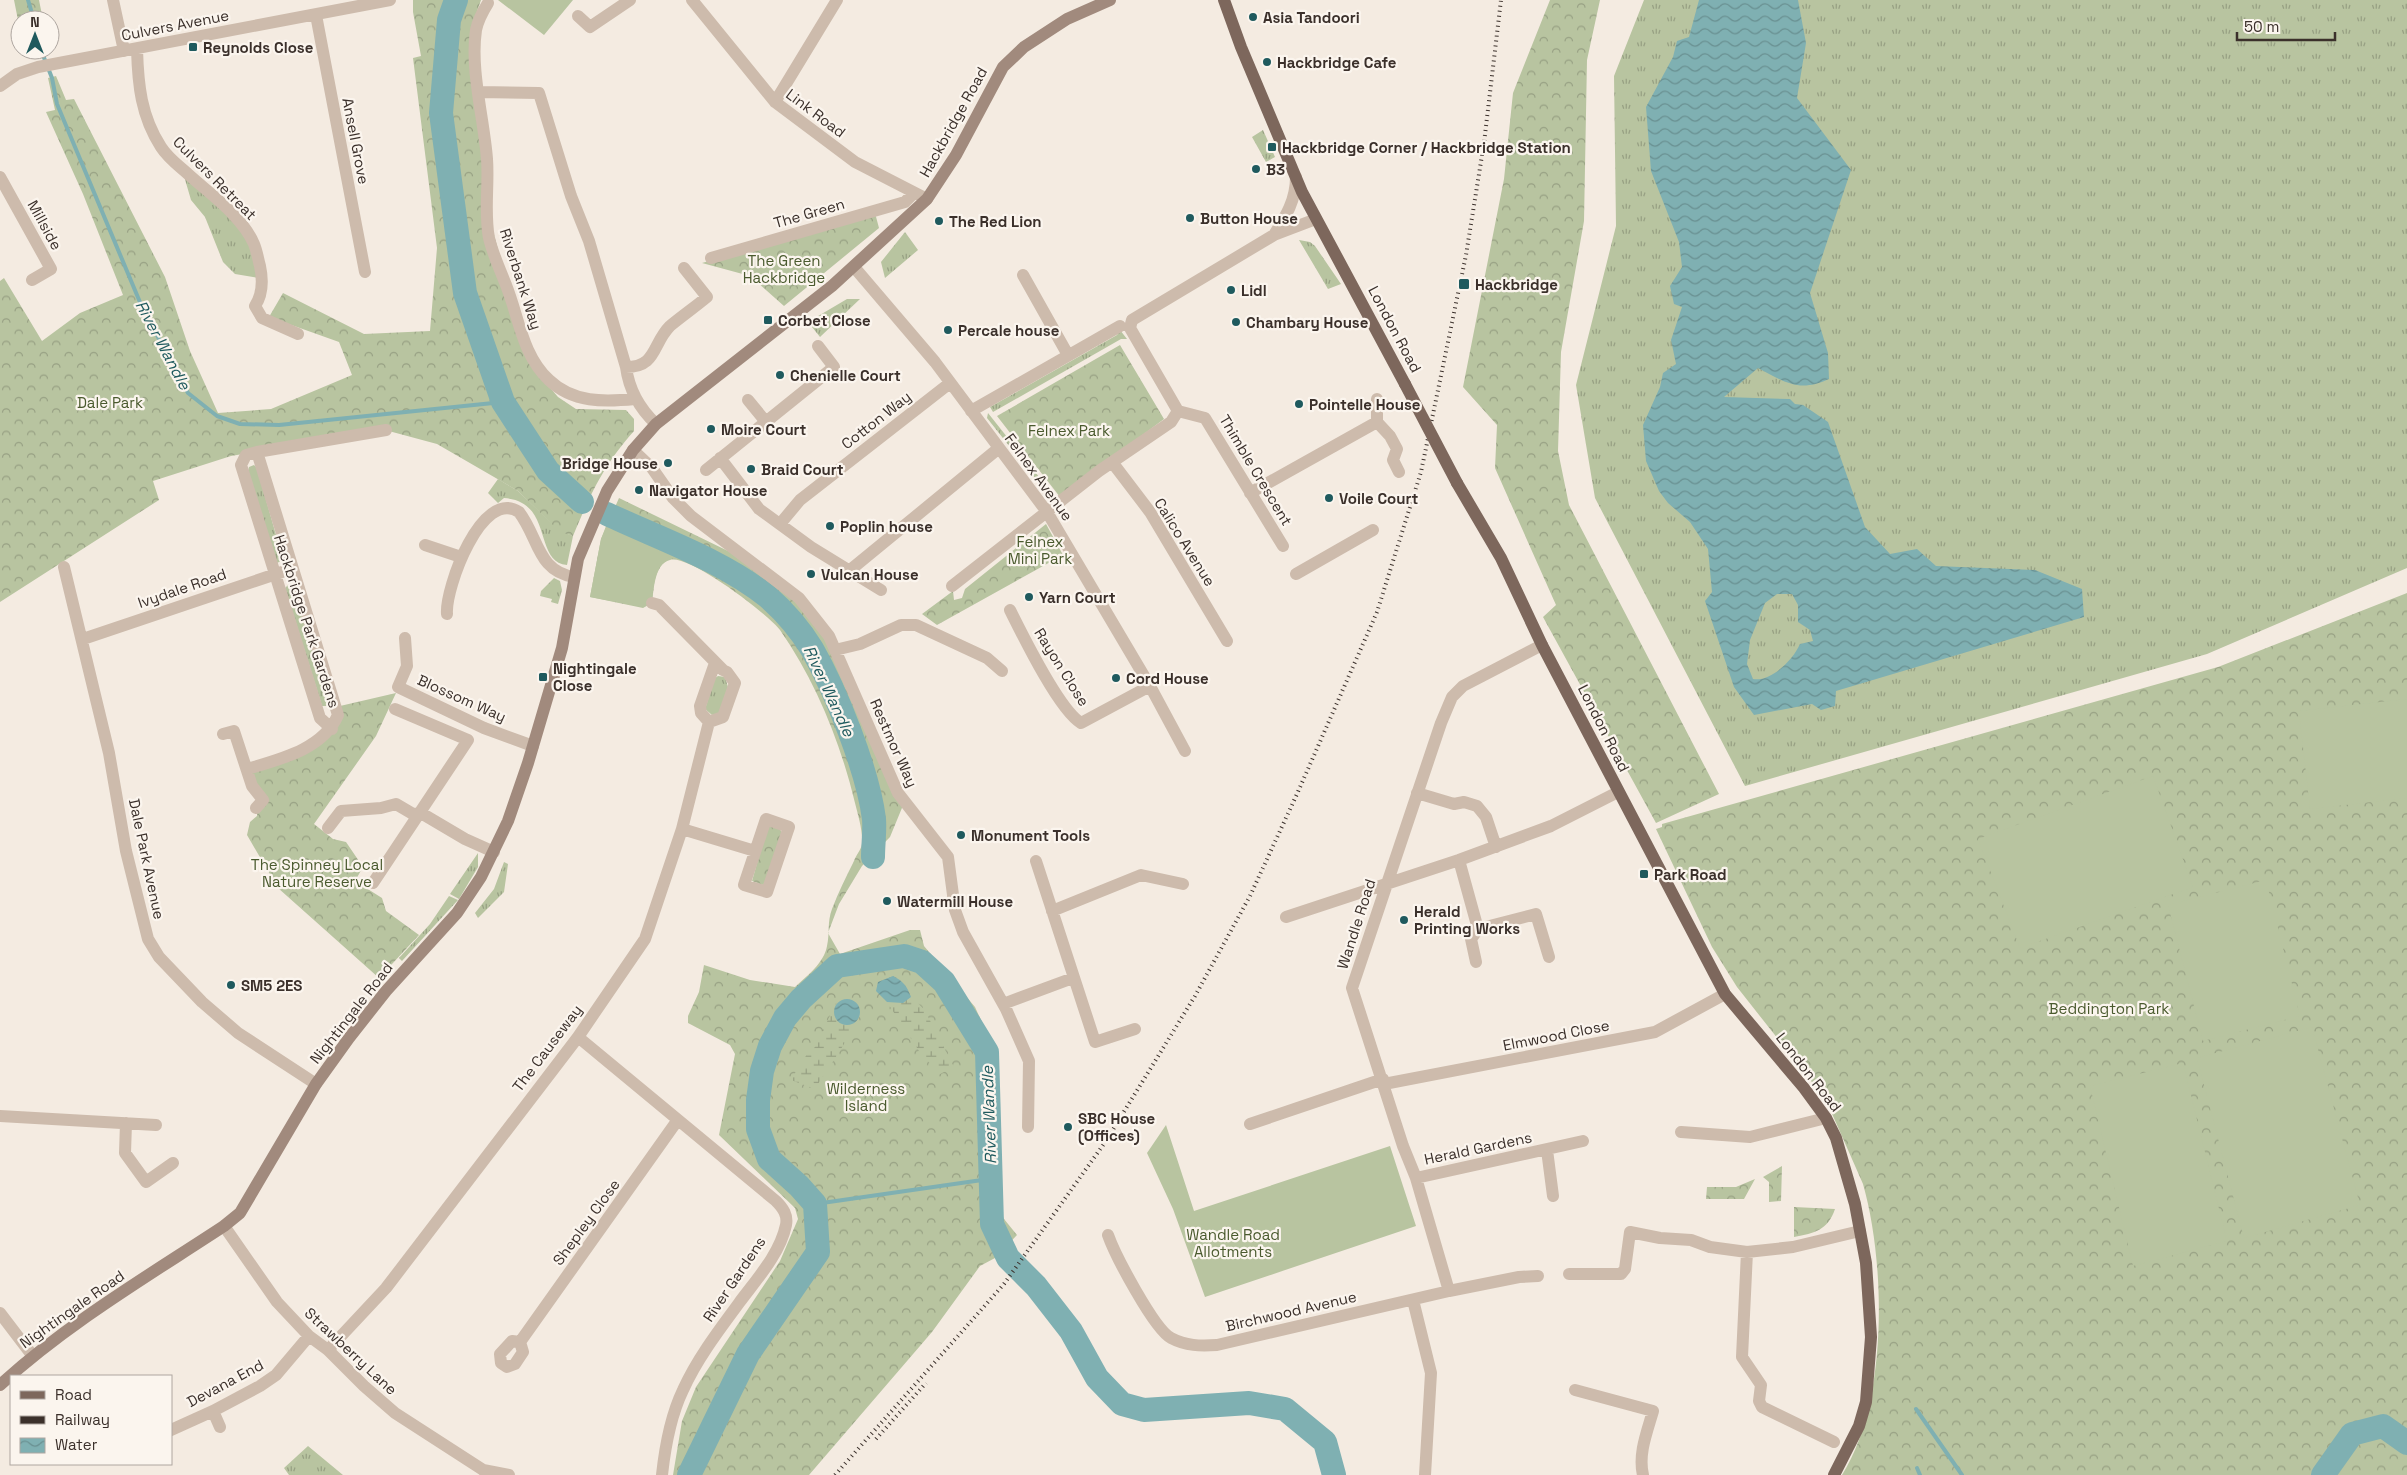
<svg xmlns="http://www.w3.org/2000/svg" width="2407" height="1475" font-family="'Space Grotesk',sans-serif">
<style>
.grass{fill:url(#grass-tufts)}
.forest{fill:url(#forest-crowns)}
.wetland{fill:url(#wetland-marsh)}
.garden{fill:#b8c4a0}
.water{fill:url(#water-waves);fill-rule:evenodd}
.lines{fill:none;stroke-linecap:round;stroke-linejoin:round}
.stream{stroke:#7fb0b2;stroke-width:4}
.river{stroke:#7fb0b2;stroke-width:24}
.street{stroke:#cdbbac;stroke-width:12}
.secondary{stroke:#a18a7d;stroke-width:12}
.primary{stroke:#7d675c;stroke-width:12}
.rail{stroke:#3b302b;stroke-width:4;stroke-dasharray:1 4;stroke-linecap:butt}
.primary-bridge{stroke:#7d675c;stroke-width:12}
.poi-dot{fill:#1f5a5e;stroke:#fbf5ee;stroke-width:2}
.labels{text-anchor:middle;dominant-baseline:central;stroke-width:4.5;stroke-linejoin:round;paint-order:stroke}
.poi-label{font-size:15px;font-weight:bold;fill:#3b302b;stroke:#fbf5ee;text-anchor:start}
.street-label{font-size:15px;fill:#3b302b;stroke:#fbf5ee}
.park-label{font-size:15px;fill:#4a5a2e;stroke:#fbf5ee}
.water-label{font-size:16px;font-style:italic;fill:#1f5a5e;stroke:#fbf5ee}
</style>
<defs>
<pattern id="grass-tufts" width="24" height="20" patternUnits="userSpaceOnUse" patternTransform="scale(1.25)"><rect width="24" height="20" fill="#b8c4a0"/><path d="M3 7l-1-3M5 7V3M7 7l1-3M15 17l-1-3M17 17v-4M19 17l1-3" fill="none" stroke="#97a083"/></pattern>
<pattern id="forest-crowns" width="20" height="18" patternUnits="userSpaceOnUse" patternTransform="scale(1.25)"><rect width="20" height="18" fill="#b8c4a0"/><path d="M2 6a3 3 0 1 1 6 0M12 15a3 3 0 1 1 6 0" fill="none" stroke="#97a083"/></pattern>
<pattern id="wetland-marsh" width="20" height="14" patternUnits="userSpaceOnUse" patternTransform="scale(1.25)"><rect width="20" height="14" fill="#b8c4a0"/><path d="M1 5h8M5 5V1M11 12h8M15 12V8" fill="none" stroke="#97a083"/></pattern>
<pattern id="water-waves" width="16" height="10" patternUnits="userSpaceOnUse" patternTransform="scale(1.25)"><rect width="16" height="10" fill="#7fb0b2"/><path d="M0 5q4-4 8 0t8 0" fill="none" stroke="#699091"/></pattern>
</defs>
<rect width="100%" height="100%" fill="#f4ebe1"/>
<!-- grass -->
<path class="grass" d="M1644,0H2407V568L2207,654L1745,786L1595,498L1576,385L1616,226L1614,76Z
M1263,130L1275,157L1266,162L1252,137Z
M184,176L213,200L251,241L259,278L235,274L223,262L205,217L191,200Z
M905,232L918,250L885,278L881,262Z
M1299,240L1310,242L1315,246L1341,284L1328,289Z
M847,299H860L820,337L808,322Z
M1120,330L1127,339H1121L993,412L990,407L1117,335Z
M988,413L1047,487L1046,492L987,418Z
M254,465L257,468L282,556L281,561L277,563L248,471L249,467Z
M498,479L518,491L560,531L573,536L567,565C533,562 554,501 504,498L498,503L488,493Z
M554,578L560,581L562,590L558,604L551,602L552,599L540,596L541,591Z
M290,583L293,584L329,703L328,706H322L285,588Z
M718,676L725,677L728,687L719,713L712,715L705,709L715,678Z
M478,853V867L459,899L450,894Z
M504,862L508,864L504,892L478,918L475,913L494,889Z
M449,896L458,900L402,961L399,958L430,924Z
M308,1446L343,1475H289L284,1468Z"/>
<!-- forest -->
<path class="forest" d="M14,0H39L43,20H20V30Z
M413,0H481L472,26L484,163V198L529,363L558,397L576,409L626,410L634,419V431C603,466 591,493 573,536L560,532L518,491L437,444L385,430L231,456L153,481L159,500L0,602V281L4,278L42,341L80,313L123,295L83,194L46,112L55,110L48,78L56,76L66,100L74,99L165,277L190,351L218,413L271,409L352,375L339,342L269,317L283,293L364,334L430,331L437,248L413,58L421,56L413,12Z
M1550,0H1600L1587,60L1584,221L1561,352L1558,451L1569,505L1719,794L1656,823L1543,617L1556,605L1495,468L1497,425L1463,387L1504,179L1513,93Z
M875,213L879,228L784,306L750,276L702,263Z
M1120,345L1164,419L1060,497L997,416Z
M619,498L761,567L829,636L904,803L890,837L862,866L839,904L828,933L840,954L910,930H920L924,946L975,1007L997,1055L991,1187L1004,1219L1017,1235L995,1258L980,1266L932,1332L809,1475H673L682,1421L696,1387L780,1261L798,1219L795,1208L719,1135L735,1054L730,1045L688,1023V1016L699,992L704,965L750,980L795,987C807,976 824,963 827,946C830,933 827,922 832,909C838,893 846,877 854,861C856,855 861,850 862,844C863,831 858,815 855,803C840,741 816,682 780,630C768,614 689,554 670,560C654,564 654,590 652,603L643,608L590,597L601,539Z
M1046,524L1063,555L937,625L922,614L953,591L954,600L962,598L965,589Z
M2407,593V1475H1842C1888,1403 1886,1265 1863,1184L1826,1100L1737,987L1712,947L1656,829L1662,827V824L2218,667Z
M396,693L376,736L314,824L333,839L346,842L363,867L355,881L382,898L386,911L419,935L379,978L278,888L247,835L250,822L257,816C258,800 256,786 251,770L306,752L340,706Z
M771,825L780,829L782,833L766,881L763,885L752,881L767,828Z
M1782,1166L1781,1201L1769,1202V1182L1763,1177Z
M1755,1179L1744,1199H1706L1707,1187H1736Z
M1794,1207L1835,1209C1828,1230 1815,1233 1794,1237Z"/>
<!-- wetland -->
<path class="wetland" d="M893,976L903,981L911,997L924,1009L954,1067L940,1074L921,1054L887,1002L876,991L878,982Z
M853,1000L862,1011C860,1018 854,1021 852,1027C844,1049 827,1068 815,1089L791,1080L803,1059L815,1047L837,1001Z"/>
<!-- garden -->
<path class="garden" d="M498,0H573L544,35Z
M608,521L680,552L678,558C654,558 654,585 652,602L643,607L590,597L601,539Z
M2407,699V798L2310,809L2299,711Z
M2153,776L2193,887L2020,948L1978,839Z
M2266,880L2300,1016L2203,1041L2168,905Z
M2312,1027L2360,1205L2244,1238L2197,1058Z
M2183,1063L2227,1241L2133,1266L2090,1086Z
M1166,1125L1194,1211L1390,1146L1416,1226L1205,1297L1173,1209L1147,1153Z"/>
<!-- water -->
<path class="water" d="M1699,0H1798L1806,43L1797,98L1851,170L1810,293L1828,353L1829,379C1799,393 1785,382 1758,368L1724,397L1790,399L1795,404L1803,405L1828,422L1865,527L1890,554L1917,549L1936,566L2035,570L2082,589L2084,617L1836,691L1835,706L1821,710L1812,704L1754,715L1734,687L1705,601L1712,592L1708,549L1690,522L1668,503L1659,491L1646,461L1643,425L1660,387L1663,373L1676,364L1671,340L1682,307L1674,304L1670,286L1682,267L1679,242L1651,171L1646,107L1673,57L1677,41L1689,37ZM1777,594H1792L1798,605V622L1810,630L1813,641L1800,644C1793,660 1771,682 1753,679L1747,664L1750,640L1765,603Z
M893,976C903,981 907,986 911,997L903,1003L887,1002L876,991L878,982Z
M834 1012a13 13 0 1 1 26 0a13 13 0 1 1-26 0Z"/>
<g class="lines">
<!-- stream -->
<path class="stream" d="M28,0L34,20
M41,50L52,78L57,104L142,307L188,393L217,416L240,424L279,425L503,402
M815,1204L989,1179
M1916,1409L1962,1475
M1917,1468L1920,1475"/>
<!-- river -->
<path class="river" d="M456,0L449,20L441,113L465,293L503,402L548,471L582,502
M607,514C660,539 722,560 768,597C784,611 801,631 812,649C836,691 868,771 874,819C875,831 873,845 873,857
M689,1475L748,1354L818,1252L815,1204L799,1186L769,1159L758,1129V1100L762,1071L770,1046L785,1018L801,999L837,966L904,956L922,962L944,982L987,1052L992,1224L1008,1258L1036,1286L1071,1331L1097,1378L1122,1404L1144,1410L1249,1403L1285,1409L1325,1442L1334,1475
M2323,1475L2352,1434L2383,1426L2407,1443"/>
<!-- street -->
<path class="street" d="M113,0L124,51
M692,0L775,102L855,162L927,199
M488,3C483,11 478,20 476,30C470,70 484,119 487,159C489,185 484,213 489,238C493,255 500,269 506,285C519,317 522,355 549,380C573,403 604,402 635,399
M316,15L365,272
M578,16L590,27L630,0
M137,49C138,85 141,116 161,147C168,158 179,166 188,174C210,194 242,216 254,244C257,251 258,259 260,266C263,280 263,294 255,306L262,318L298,334
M0,86L17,74L38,67L390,0
M478,92L539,93L571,196L589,241L626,367C629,390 639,408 656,424
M775,102L837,0
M0,177L51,269L32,280
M1274,235C1286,216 1296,200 1296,177
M711,258L905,202L913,194
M854,267L935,362L1047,512L1150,686L1185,751
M1023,275L1068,355
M626,367C657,367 652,344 670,326C682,316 695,307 707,297L684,268
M1377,399V422
M748,400L766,422
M971,411L1120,326
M633,450L652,468L673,498L691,516L799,598L829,636L898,793L948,857L955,910L963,932L1006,1009L1029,1061L1028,1127
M720,458L759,509L811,547L881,590
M1112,462L1150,512L1227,641
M706,470L834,367L818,346
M1250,493L1377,422L1390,436L1397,449L1393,460L1399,472
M780,524L800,500L950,383
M425,545L461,557
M1283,546L1205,418L1178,411L1130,328L1132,320L1274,235L1316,219
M64,567L109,753L126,851L148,939L159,957L202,1002L238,1033L316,1084
M849,571L999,448
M1296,574L1373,530
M952,586L1099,471L1171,422L1178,411
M652,603L659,605L723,670L727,672L735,683L723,717L709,722
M1010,610C1023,636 1059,710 1081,723L1150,686
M447,614C445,588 482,487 519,512C539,538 537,571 574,577
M405,638L407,666L398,687L484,728L533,746
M83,639L282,572
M835,650L860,644L901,625H916L987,658L1002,671
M709,722L701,713L700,706L715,663
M332,729L320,718L241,465L246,455L257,452L386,430
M223,734L234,731L252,786L263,800L256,808
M247,769C281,759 323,749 338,715L257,452
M1417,793L1454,804L1464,802L1477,806L1486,817L1496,847
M766,819L789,827L767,892L744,885Z
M328,828L341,811L381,808L396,804L413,814L421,813L465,839L494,852
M682,829L755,851
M1459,860L1478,929
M1036,861L1095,1042L1135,1029
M373,883L468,740L395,709
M1052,911L1141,875L1183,884
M1286,917L1459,860L1551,826L1618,792
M1476,962L1471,939L1478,929L1536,914L1549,957
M1003,1004L1073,978
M578,1037L776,1201C783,1208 788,1215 786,1225C780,1254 756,1280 739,1303C719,1330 697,1359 683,1390C671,1415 665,1447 662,1475
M1384,1084L1655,1032L1725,994
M0,1116L156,1125
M126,1123L125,1153L146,1182L173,1163
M1250,1124L1383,1079
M1681,1132L1750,1137L1826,1118
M1547,1150L1553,1196
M1416,1178L1583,1141
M224,1226L277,1302L309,1336L328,1350L364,1386L395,1413L491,1475
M1108,1235C1115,1255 1154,1329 1171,1338C1186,1346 1200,1346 1217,1345L1449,1291L1519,1277L1538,1276
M1747,1252L1742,1357L1761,1385L1759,1401L1762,1407L1834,1442
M1569,1274H1621L1625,1269L1630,1232L1660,1238L1691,1240L1710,1247L1747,1252L1793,1247L1860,1231
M1449,1291L1416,1178L1403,1146L1352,988L1441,723L1452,697L1463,686L1542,645
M1413,1300L1431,1373L1425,1475
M0,1313L32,1355
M512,1341L520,1342L523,1352L515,1364L507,1367L501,1363L500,1354Z
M520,1342L677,1121
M328,1350L386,1288L578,1037L645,939L682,829L709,722
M1575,1390L1653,1411C1647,1432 1638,1454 1643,1475
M213,1411L220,1427
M171,1430L213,1411L260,1386L276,1375L309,1336
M483,1470L509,1475"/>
<!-- secondary -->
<path class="secondary" d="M0,1385C68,1323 148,1276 224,1226L240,1213L316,1084L349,1038L386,991L457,913L481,877L508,821L528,763L562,648L578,559L607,491L633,450L656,424L832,286L927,199L956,155L1003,67L1024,47L1067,19L1110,0"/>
<!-- primary -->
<path class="primary" d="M1224,0L1241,47L1302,192L1405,384
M1457,483L1501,558L1542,645L1725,994L1804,1088L1826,1118L1836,1138L1855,1204L1866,1263L1871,1337L1866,1402L1859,1426L1834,1475"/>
<!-- rail -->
<path class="rail" d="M876,1439L926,1383
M835,1475L1004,1284L1106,1141L1195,996L1250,896L1297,794L1377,612L1421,472L1466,255L1484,143L1501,0"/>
<!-- primary-bridge -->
<path class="primary-bridge" d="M1405,384L1457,483"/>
</g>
<!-- markers -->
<g class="poi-dot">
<circle cx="1253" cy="17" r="5"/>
<rect x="188" y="42" width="10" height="10" rx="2.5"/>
<circle cx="1267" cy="62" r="5"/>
<rect x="1267" y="142" width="10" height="10" rx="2.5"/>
<circle cx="1256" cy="169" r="5"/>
<circle cx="1190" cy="218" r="5"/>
<circle cx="939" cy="221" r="5"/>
<rect x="1458" y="278" width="12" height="12" rx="2.5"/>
<circle cx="1231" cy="290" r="5"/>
<rect x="763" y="315" width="10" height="10" rx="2.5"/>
<circle cx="1236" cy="322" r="5"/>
<circle cx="948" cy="330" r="5"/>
<circle cx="780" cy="375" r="5"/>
<circle cx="1299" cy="404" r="5"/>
<circle cx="711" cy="429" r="5"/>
<circle cx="668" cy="463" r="5"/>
<circle cx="751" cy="469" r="5"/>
<circle cx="639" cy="490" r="5"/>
<circle cx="1329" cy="498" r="5"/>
<circle cx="830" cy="526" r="5"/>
<circle cx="811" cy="574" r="5"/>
<circle cx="1029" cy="597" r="5"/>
<rect x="538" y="672" width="10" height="10" rx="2.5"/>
<circle cx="1116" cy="678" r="5"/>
<circle cx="961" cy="835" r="5"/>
<rect x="1639" y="869" width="10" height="10" rx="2.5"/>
<circle cx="887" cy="901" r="5"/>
<circle cx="1404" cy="920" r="5"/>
<circle cx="231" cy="985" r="5"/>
<circle cx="1068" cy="1127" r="5"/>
</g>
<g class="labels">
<!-- poi labels -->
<g class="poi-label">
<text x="1263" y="17">Asia Tandoori</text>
<text x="203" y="47">Reynolds Close</text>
<text x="1277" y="62">Hackbridge Cafe</text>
<text x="1282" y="147">Hackbridge Corner / Hackbridge Station</text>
<text x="1266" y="169">B3</text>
<text x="1200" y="218">Button House</text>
<text x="949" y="221">The Red Lion</text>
<text x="1475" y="284">Hackbridge</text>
<text x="1241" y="290">Lidl</text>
<text x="778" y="320">Corbet Close</text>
<text x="1246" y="322">Chambary House</text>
<text x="958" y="330">Percale house</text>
<text x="790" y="375">Chenielle Court</text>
<text x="1309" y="404">Pointelle House</text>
<text x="721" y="429">Moire Court</text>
<text x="658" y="463" text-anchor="end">Bridge House</text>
<text x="761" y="469">Braid Court</text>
<text x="649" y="490">Navigator House</text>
<text x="1339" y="498">Voile Court</text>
<text x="840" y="526">Poplin house</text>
<text x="821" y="574">Vulcan House</text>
<text x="1039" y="597">Yarn Court</text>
<text x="553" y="668">Nightingale<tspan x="553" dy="17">Close</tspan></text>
<text x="1126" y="678">Cord House</text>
<text x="971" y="835">Monument Tools</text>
<text x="1654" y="874">Park Road</text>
<text x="897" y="901">Watermill House</text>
<text x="1414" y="911">Herald<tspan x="1414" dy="17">Printing Works</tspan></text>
<text x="241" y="985">SM5 2ES</text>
<text x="1078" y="1118">SBC House<tspan x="1078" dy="17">(Offices)</tspan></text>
</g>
<!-- street labels -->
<g class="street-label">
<text transform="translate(175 25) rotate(-11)">Culvers Avenue</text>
<text transform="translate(816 113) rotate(37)">Link Road</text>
<text transform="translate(953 122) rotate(-61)">Hackbridge Road</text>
<text transform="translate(356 141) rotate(79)">Ansell Grove</text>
<text transform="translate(215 178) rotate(45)">Culvers Retreat</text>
<text transform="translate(809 213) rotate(-16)">The Green</text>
<text transform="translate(45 225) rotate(61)">Millside</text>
<text transform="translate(521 279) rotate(72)">Riverbank Way</text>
<text transform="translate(1395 329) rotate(62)">London Road</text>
<text transform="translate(876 420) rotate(-38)">Cotton Way</text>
<text transform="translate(1256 470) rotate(59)">Thimble Crescent</text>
<text transform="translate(1039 477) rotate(54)">Felnex Avenue</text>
<text transform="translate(1185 542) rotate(58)">Calico Avenue</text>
<text transform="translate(182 588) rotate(-19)">Ivydale Road</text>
<text transform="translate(307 621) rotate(72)">Hackbridge Park Gardens</text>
<text transform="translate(1062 667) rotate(58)">Rayon Close</text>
<text transform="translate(462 698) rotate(24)">Blossom Way</text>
<text transform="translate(1604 728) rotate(63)">London Road</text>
<text transform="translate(894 743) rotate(66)">Restmor Way</text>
<text transform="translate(147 859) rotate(78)">Dale Park Avenue</text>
<text transform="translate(1356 924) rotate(-72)">Wandle Road</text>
<text transform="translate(351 1013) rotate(-52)">Nightingale Road</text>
<text transform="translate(1556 1035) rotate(-11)">Elmwood Close</text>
<text transform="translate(547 1048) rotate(-53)">The Causeway</text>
<text transform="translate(1809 1072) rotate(52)">London Road</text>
<text transform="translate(1478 1148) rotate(-12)">Herald Gardens</text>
<text transform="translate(586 1222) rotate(-54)">Shepley Close</text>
<text transform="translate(734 1279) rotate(-56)">River Gardens</text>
<text transform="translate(72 1309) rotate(-35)">Nightingale Road</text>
<text transform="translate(1291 1311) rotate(-13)">Birchwood Avenue</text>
<text transform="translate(351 1351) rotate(43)">Strawberry Lane</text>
<text transform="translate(225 1383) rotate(-28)">Devana End</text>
</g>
<!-- park labels -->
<g class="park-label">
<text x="784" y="260">The Green<tspan x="784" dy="17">Hackbridge</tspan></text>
<text x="110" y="402">Dale Park</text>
<text x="1069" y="430">Felnex Park</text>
<text x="1040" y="541">Felnex<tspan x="1040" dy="17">Mini Park</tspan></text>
<text x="317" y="864">The Spinney Local<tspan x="317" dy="17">Nature Reserve</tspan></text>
<text x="2109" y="1008">Beddington Park</text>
<text x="866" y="1088">Wilderness<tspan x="866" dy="17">Island</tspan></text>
<text x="1233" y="1234">Wandle Road<tspan x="1233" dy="17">Allotments</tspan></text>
</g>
<!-- water labels -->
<g class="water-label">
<text transform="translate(163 345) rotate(62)">River Wandle</text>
<text transform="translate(829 691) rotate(65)">River Wandle</text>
<text transform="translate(989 1115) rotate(-92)">River Wandle</text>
</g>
</g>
<!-- legend -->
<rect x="10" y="1375" width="162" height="90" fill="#fbf5ee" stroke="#aea6a0"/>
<rect x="20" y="1391" width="25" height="8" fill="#7d675c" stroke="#aea6a0"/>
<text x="55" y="1400" font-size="15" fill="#3b302b">Road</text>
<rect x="20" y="1416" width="25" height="8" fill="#3b302b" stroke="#aea6a0"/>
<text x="55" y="1425" font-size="15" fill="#3b302b">Railway</text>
<rect x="20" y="1438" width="25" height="15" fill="url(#water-waves)" stroke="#aea6a0"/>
<text x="55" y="1450" font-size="15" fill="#3b302b">Water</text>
<!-- north arrow -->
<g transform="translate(35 35)"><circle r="24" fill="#fbf5ee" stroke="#aea6a0"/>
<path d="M0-4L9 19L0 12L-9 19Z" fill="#1f5a5e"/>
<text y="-8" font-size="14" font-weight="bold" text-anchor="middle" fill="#3b302b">N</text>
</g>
<!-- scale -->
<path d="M2237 32v8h98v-8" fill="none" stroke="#3b302b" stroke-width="2.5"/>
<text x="2244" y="32" font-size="15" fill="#3b302b" stroke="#fbf5ee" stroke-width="4" paint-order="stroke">50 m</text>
</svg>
